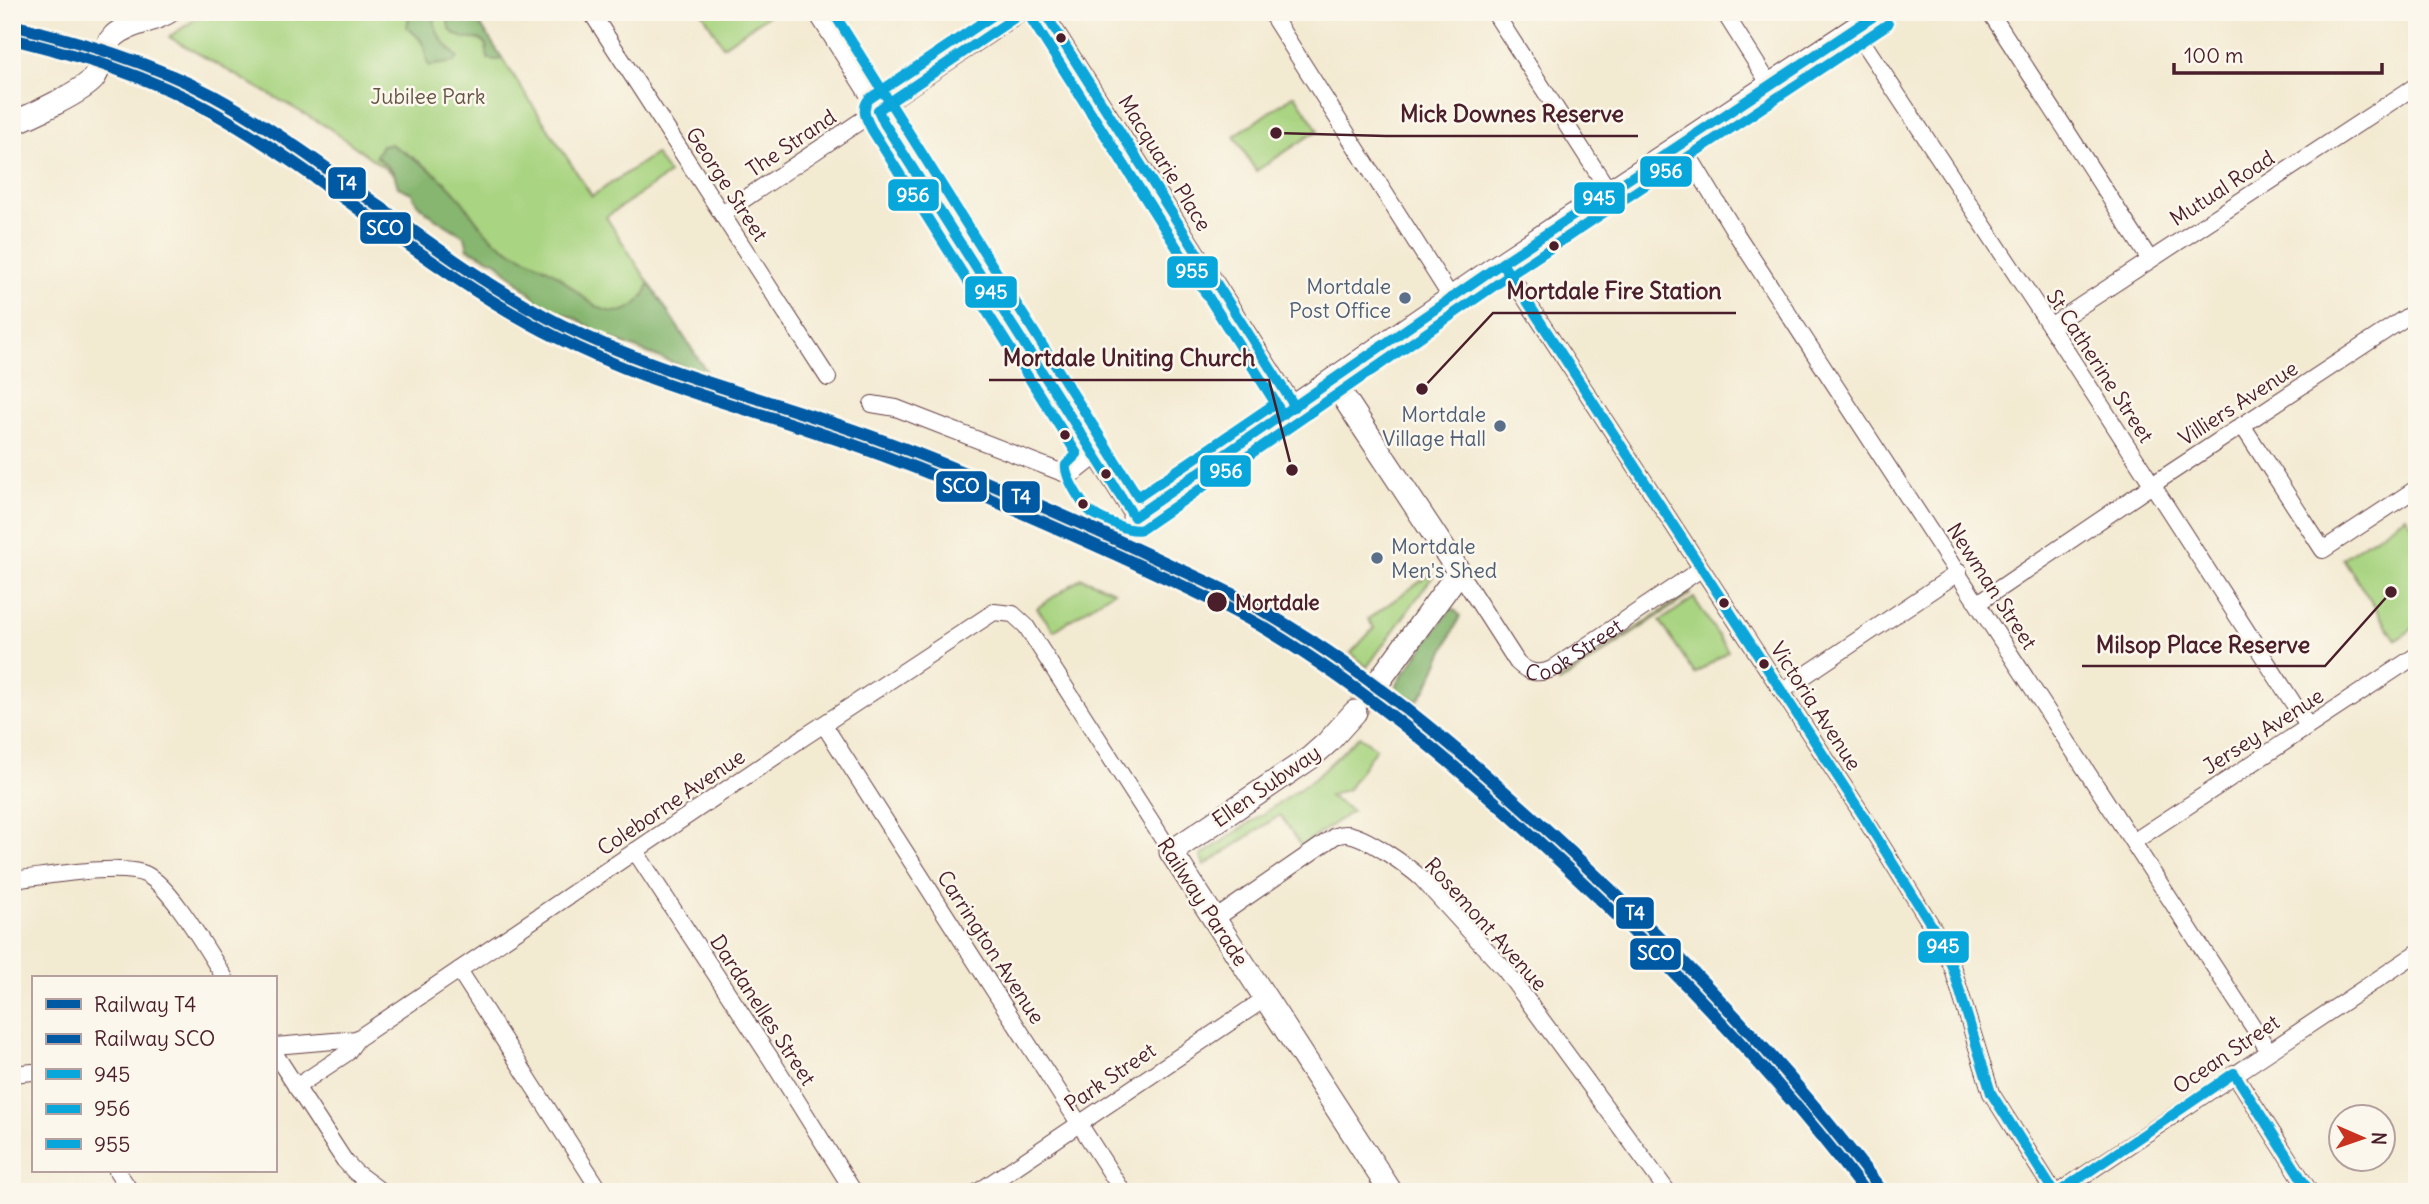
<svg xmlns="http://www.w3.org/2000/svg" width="2429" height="1204" font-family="Delius,sans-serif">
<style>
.green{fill:#a9d481;stroke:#7a7a56;stroke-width:2}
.forest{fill:#86b66f;stroke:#686a4d;stroke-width:2}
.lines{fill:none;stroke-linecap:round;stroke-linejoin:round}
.secondary-tunnel{stroke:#d1c1b1;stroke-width:23;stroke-dasharray:23 11;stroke-linecap:butt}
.street-casing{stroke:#633d44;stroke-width:18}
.secondary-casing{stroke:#633d44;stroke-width:25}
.street{stroke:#fff;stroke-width:16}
.secondary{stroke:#fff;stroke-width:23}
.bus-1-casing{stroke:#fbf7ec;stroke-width:16}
.bus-2-casing{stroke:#fbf7ec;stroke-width:16}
.bus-3-casing{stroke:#fbf7ec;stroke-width:16}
.bus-1{stroke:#07a6db;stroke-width:10}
.bus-2{stroke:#07a6db;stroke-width:10}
.bus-3{stroke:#07a6db;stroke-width:10}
.rail-1-casing{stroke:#fbf7ec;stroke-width:18}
.rail-2-casing{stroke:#fbf7ec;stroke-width:18}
.rail-1{stroke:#005aa3;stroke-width:12}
.rail-2{stroke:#005aa3;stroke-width:12}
.bus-dot{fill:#4a1f2b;stroke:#fbf7ec;stroke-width:2.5}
.service-dot{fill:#5c6f8a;stroke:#fbf7ec;stroke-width:2.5}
.labels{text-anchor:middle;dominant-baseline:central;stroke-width:5;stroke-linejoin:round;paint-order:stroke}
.park-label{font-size:21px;fill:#665545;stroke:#fbf7ec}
.street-label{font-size:21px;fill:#4a1f2b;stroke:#fbf7ec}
.service-label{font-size:21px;fill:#4e5e75;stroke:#fbf7ec;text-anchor:end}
.stop-label{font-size:21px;font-weight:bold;fill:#4a1f2b;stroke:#fbf7ec;text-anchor:start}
.leader{fill:none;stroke:#4a1f2b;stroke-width:2.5}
.callout-dot{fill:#4a1f2b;stroke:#fbf7ec;stroke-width:2.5}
.callout-label{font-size:23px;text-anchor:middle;font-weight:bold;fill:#4a1f2b;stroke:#fbf7ec;stroke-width:5;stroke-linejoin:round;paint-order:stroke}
.line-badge{stroke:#fbf7ec;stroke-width:2.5}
.badge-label{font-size:19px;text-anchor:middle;font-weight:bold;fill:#fff}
</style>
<rect width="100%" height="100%" fill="#fbf7ec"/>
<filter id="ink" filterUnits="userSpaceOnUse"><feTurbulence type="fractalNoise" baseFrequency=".0143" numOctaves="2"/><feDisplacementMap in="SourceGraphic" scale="14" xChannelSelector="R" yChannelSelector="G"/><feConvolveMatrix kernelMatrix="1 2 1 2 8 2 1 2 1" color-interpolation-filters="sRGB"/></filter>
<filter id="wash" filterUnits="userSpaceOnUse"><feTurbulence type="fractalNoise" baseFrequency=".00686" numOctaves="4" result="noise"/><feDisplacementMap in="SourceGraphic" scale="28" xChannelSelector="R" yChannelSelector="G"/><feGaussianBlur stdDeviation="1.57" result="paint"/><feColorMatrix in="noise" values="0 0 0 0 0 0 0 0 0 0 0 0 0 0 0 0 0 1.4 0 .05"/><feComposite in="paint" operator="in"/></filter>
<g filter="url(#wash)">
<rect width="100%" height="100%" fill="#f3ead2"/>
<!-- green -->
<path class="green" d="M206,12H472L592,196L655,154L669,174L606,217L706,371L555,290L329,128L169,37Z
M702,12H773L723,46Z
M1295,95L1318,130L1256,171L1234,136Z
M2406,516L2417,533V626L2396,640L2343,558Z
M1432,573L1433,576L1367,667L1351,653L1374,628L1368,619Z
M1082,578L1114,591L1054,631L1037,608Z
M1690,592L1691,594L1559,683L1558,681Z
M1694,598L1728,651L1695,674L1660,621Z
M1359,736L1376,748L1348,789L1329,796L1352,811L1301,846L1280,815L1204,866L1201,856L1314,779Z"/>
<!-- forest -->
<path class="forest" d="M413,12H435C432,34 445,43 458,58L454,62L429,66C424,58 427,54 424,47C422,38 413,33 407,27L409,17Z
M449,12H472L502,58L497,60L488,59L486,45L480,39C462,40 443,35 449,12Z
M390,144C410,155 430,168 447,184C463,198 472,219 488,234C506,253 531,258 553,272C574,286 602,324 630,308C641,302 646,294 649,283L706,371L705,375L601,335L579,320L542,305L497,262L468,249L465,237C451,227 415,210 412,193L398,187L394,173L376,156L382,145Z
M1451,609H1454L1460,616L1426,689L1417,701L1395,690L1400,679Z"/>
</g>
<g filter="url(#ink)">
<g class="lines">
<!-- secondary-tunnel -->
<path class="secondary-tunnel" d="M1355,712L1381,678"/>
<defs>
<g id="street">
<path d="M591,12L828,378"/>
<path d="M816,12L1134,517"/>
<path d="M1044,12L1295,407"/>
<path d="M1270,12L1452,299"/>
<path d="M1494,12L1609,191"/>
<path d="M1724,12L1770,85"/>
<path d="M1990,12L2150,260"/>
<path d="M1854,29L2050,326L2308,726"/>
<path d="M1681,143L1735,232L2269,1051"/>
<path d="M722,214L1023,12"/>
<path d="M1502,263L1864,817L1940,939L1953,969L1991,1093L2054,1192"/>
<path d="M2050,326L2417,85"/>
<path d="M872,404L896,408L1063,473L1076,472L1095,457"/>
<path d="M2242,425L2323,550L2417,488"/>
<path id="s1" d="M1459,572L1517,662C1528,673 1538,675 1552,669L1701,569"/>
<path d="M1978,603L2161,479L2417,310"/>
<path d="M1782,691L1959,572"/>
<path d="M824,725L1123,1192"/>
<path d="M2133,842L2417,655"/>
<path d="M635,851L771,1059L854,1192"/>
<path d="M12,880C42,877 123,862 147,875C173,889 207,951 225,978"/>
<path d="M1215,919L1335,836C1341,834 1346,833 1352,835C1369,839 1408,866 1422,879L1505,970L1668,1192"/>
<path d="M459,970L601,1192"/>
<path d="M275,1046L357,1039"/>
<path d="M275,1054L344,1160L355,1172L382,1192"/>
<path d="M2234,1073L2310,1192"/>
<path d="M12,1074L33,1072"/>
<path d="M296,1087L347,1053L357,1039L804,737L994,612L1013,614L1026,626L1171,852"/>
<path d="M117,1171L131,1192"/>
<path d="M978,1192L1266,998"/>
<path d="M2059,1192L2417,953"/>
</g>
<path id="secondary" d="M12,123C29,117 82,92 93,79C103,66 102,48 114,36C128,23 152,22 168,12
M1333,381L1459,572L1381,678
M1134,517L1502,263L1880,12
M1355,712L1328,742L1310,758L1171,852L1391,1192"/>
</defs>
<!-- street casing -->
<use href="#street" class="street-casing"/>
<!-- secondary casing -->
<use href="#secondary" class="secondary-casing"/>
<!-- street -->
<use href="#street" class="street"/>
<!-- secondary -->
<use href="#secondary" class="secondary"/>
<defs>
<path id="bus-1" d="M1023,12L878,110L884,123L1134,517L1502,263L1880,12
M1044,12L1295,407
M1502,263L1864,817L1940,939L1953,969L1991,1093L2054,1192
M2234,1073L2310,1192
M2059,1192L2234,1073"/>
<path id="bus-2" d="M998,12L869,99C860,110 867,120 872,130L1077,454L1066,465C1064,476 1082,505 1091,512C1101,520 1131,533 1142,529L1510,275L1888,24
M1032,20L1283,415"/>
<path id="bus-3" d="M833,12L1138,497L1276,403L1032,20"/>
</defs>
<!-- bus-1 casing -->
<use href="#bus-1" class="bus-1-casing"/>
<!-- bus-2 casing -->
<use href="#bus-2" class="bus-2-casing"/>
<!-- bus-3 casing -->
<use href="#bus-3" class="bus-3-casing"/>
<!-- bus-1 -->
<use href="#bus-1" class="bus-1"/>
<!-- bus-2 -->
<use href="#bus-2" class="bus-2"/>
<!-- bus-3 -->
<use href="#bus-3" class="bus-3"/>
<defs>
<path id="rail-1" d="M12,25C81,42 151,62 214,96C336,163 437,262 562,325C632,360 709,383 784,407C841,425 898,445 953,468C1019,496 1084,524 1149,555C1190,574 1232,592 1270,615C1381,680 1477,765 1571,852C1684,957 1789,1068 1883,1192"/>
<path id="rail-2" d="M12,39C81,56 149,76 211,111C331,178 432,275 556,337C635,378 722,401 807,429C856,445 905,463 953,483C1018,511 1083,539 1147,569C1187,588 1228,606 1266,629C1375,695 1471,778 1563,864C1672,966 1775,1073 1865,1192"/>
</defs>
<!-- rail-1 casing -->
<use href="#rail-1" class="rail-1-casing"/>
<!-- rail-2 casing -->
<use href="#rail-2" class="rail-2-casing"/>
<!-- rail-1 -->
<use href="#rail-1" class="rail-1"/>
<!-- rail-2 -->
<use href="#rail-2" class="rail-2"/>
</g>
</g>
<!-- markers -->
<g class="bus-dot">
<circle cx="1061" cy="38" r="6"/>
<circle cx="1554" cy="246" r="6"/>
<circle cx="1065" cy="435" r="6"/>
<circle cx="1106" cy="474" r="6"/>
<circle cx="1083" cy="504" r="6"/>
<circle cx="1217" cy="602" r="11"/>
<circle cx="1724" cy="603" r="6"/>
<circle cx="1764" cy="664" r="6"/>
</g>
<g class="service-dot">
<circle cx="1405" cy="298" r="7"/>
<circle cx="1500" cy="426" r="7"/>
<circle cx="1377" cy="558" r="7"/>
</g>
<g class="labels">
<!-- park labels -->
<g class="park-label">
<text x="428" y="96">Jubilee Park</text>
</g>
<!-- street labels -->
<g class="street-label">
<text transform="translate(791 143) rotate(-34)">The Strand</text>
<text transform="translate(1165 163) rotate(58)">Macquarie Place</text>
<text transform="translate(727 184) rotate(57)">George Street</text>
<text transform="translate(2222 188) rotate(-33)">Mutual Road</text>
<text transform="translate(2100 366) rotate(57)">St Catherine Street</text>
<text transform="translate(2238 403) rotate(-33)">Villiers Avenue</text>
<text transform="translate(1992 586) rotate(57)">Newman Street</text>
<text stroke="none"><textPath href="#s1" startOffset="173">Cook Street</textPath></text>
<text transform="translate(1816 706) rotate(57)">Victoria Avenue</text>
<text transform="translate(2263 731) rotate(-33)">Jersey Avenue</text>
<text transform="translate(1266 786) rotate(-35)">Ellen Subway</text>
<text transform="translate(671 802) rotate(-34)">Coleborne Avenue</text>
<text transform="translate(1203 902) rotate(57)">Railway Parade</text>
<text transform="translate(1486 924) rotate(48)">Rosemont Avenue</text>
<text transform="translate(991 947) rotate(57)">Carrington Avenue</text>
<text transform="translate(763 1010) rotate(57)">Dardanelles Street</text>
<text transform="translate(2226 1054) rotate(-34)">Ocean Street</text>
<text transform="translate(1110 1077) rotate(-34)">Park Street</text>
</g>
<!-- service labels -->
<g class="service-label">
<text x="1391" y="286">Mortdale<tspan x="1391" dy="24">Post Office</tspan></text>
<text x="1486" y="414">Mortdale<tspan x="1486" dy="24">Village Hall</tspan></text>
<text x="1391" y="546" text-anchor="start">Mortdale<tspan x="1391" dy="24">Men's Shed</tspan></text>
</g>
<!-- stop labels -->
<g class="stop-label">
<text x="1235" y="602">Mortdale</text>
</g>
</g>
<!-- callouts -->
<path class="leader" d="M1276 133L1386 136H1638M1422 389L1493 313H1736M1292 470L1269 380H989M2391 592L2325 666H2082"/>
<g class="callout-dot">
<circle cx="1276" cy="133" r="7"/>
<circle cx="1422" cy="389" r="7"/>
<circle cx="1292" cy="470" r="7"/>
<circle cx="2391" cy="592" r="7"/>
</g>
<g class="callout-label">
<text x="1512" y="122">Mick Downes Reserve</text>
<text x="1614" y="299">Mortdale Fire Station</text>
<text x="1129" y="366">Mortdale Uniting Church</text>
<text x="2203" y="653">Milsop Place Reserve</text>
</g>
<g class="line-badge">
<rect x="1639" y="155" width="54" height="33" rx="7" fill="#07a6db"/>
<rect x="327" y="166" width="40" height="34" rx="7" fill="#005aa3"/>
<rect x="887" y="178" width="53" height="34" rx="7" fill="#07a6db"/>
<rect x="1573" y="181" width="53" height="34" rx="7" fill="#07a6db"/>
<rect x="359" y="211" width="53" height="34" rx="7" fill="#005aa3"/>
<rect x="1166" y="255" width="53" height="34" rx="7" fill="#07a6db"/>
<rect x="964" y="275" width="54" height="34" rx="7" fill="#07a6db"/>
<rect x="1199" y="454" width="53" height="34" rx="7" fill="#07a6db"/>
<rect x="935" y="470" width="53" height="33" rx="7" fill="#005aa3"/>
<rect x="1001" y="480" width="40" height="34" rx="7" fill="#005aa3"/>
<rect x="1615" y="896" width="40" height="34" rx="7" fill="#005aa3"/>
<rect x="1917" y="930" width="53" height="34" rx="7" fill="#07a6db"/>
<rect x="1629" y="937" width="53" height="34" rx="7" fill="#005aa3"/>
</g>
<g class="badge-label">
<text x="1666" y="178">956</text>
<text x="347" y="190">T4</text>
<text x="913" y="202">956</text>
<text x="1599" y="205">945</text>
<text x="385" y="235">SCO</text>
<text x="1192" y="278">955</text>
<text x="991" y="299">945</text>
<text x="1226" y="478">956</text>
<text x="961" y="493">SCO</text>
<text x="1021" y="504">T4</text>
<text x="1635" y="920">T4</text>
<text x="1943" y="953">945</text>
<text x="1656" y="960">SCO</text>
</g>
<!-- margin -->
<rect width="2429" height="1204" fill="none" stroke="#fbf7ec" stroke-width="42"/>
<!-- legend -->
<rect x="32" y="976" width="245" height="196" fill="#fbf7ec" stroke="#b4a19f" stroke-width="2"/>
<rect x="46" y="999" width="35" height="10" fill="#005aa3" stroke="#b4a19f" stroke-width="2"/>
<text x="94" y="1012" font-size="21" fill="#4a1f2b">Railway T4</text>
<rect x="46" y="1034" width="35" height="10" fill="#005aa3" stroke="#b4a19f" stroke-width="2"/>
<text x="94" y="1046" font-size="21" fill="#4a1f2b">Railway SCO</text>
<rect x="46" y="1069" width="35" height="10" fill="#07a6db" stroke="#b4a19f" stroke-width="2"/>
<text x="94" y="1082" font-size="21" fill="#4a1f2b">945</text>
<rect x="46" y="1104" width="35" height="10" fill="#07a6db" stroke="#b4a19f" stroke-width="2"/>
<text x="94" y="1116" font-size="21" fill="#4a1f2b">956</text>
<rect x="46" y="1139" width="35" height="10" fill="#07a6db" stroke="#b4a19f" stroke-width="2"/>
<text x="94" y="1152" font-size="21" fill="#4a1f2b">955</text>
<!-- north arrow -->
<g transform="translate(2362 1138) rotate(92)"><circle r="33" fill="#fbf7ec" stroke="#b4a19f" stroke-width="2"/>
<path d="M0-5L12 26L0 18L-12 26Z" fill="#c8321e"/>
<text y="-10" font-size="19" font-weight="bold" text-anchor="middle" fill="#4a1f2b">N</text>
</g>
<!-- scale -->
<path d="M2174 63v10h208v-10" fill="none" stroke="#4a1f2b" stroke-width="3.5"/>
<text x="2184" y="63" font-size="21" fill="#4a1f2b" stroke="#fbf7ec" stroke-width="5" paint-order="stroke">100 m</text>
</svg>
